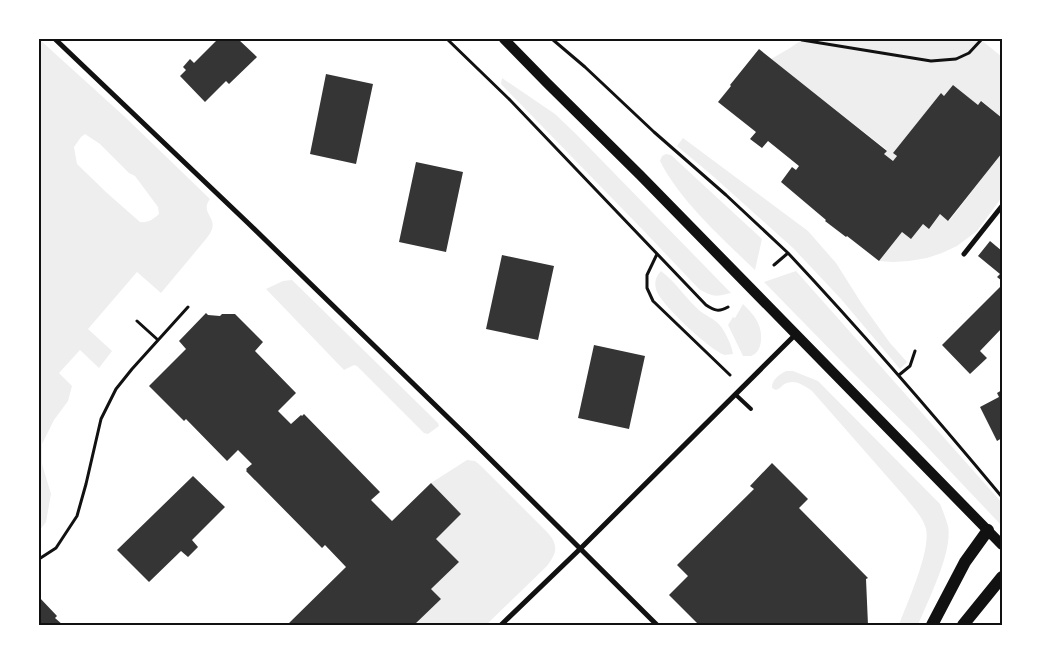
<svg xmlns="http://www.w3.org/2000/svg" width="1041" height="664" font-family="Montserrat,sans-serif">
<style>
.green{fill:#eee;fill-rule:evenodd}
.building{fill:#353535}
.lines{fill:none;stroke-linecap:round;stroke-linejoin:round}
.path{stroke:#111;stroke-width:3}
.service{stroke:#111;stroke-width:4}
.minor{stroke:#111;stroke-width:5}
.secondary{stroke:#111;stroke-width:10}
.primary{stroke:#111;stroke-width:12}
.neatline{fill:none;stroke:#111;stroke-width:2}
</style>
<rect width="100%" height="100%" fill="#fff"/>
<!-- green -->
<path class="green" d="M39,39L125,117L210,199C200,212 216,217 212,229C211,233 208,236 206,239L161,293L137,272L88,329L112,351L99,368L80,350L59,373L72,386L68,401L54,420L42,444V464L51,494L46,522L39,531ZM85,134L100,144L129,173L135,176L158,207L159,214C153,219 149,223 140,222L107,193L77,164L74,147L81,137Z
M803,39H980L1002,57V118L982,101L978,105L953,85L944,96L941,93L893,153L897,156L893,161L884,154L887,150L771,59L790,48Z
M502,78L555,114L577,135L731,293C715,297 713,297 699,289L641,228L501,84Z
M683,138L808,231L836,263L862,304L890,343L907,362L900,369L841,299L793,248L714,177L677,146Z
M1002,153V197L977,231L957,246L942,253L927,258L909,261L893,262L879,261L902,232L911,239L923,224L929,229L940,214L949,221Z
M666,154L671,155L762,239L755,270C723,239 680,201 660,161L662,156Z
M661,271C676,282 686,299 700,311C708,317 717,320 722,328C727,336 732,346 733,354C730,354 727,355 725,355C712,352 658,302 656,289C654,282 656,276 661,271Z
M796,271L1002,503V526L913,432L849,369L764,282Z
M292,280L438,423L439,426L428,434L424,433L357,366L354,365L344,370L266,289L283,281Z
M743,304C749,310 755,316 758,323C763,333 763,352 751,356C749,356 746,356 743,356L728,325L733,317L735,318Z
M786,371H793L818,381L940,504C943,511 946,519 948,526C953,552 928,600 918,625H899C907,603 931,551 926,529C923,517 912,506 905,497L812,391C803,385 794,378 783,385C781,387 779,389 776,390L772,388C772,379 779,375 786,371Z
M467,460L475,461L481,466L547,532C559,545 557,553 547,566L486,625H414L440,599L431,589L459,562L436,539L461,514L431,483Z"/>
<!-- building -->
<path class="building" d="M218,39H238L257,57L229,84L226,81L205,102L180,76L186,70L183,67L190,59L194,63Z
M759,49L887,151L884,154L893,161L897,156L893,153L941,93L944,96L953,85L978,105L981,101L1002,118V153L948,221L940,214L929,229L923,224L911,239L902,232L879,261L847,236L846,237L825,221L826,220L781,182L792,167L796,170L799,166L768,141L762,148L750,139L756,132L718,102L731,86L730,85Z
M326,74L373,84L356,164L310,154Z
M416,162L463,172L446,252L399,242Z
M990,241L1002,251V281L997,277L1000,274L978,256Z
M502,255L554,266L538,340L486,329Z
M1000,287L1002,290V328L980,351L987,358L970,374L942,345Z
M206,313L208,315L220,316L222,314H235L263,342L255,351L296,393L278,411L291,424L301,415L302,416L304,414L380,492L371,500L392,521L431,483L461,514L436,539L459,562L431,589L441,599L414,625H287L346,567L325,545L322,548L246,471L247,470L246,469L252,464L238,450L227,461L186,419L184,421L149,386L186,349L179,341Z
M594,345L645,356L629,429L578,418Z
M1002,390V438L997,441L980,407L999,397L997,393Z
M772,463L808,499L799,508L868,578L866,579L868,625H699L669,595L688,576L677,565L754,489L750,486Z
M193,476L225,507L192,540L198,547L188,557L181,551L149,582L117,550Z
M39,597L57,616L55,618L63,625H39Z"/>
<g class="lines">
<!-- path -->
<path class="path" d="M447,39L509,99L706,305C715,311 719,312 728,307
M552,39L585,67L654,132L726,195L788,253
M802,40L931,61L956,59L969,53L982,39
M657,254L647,275V288L653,301L730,375
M774,265L788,253C862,332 933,414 1002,497
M137,321L158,340
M899,375L910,366L915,351
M39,559L56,548L77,516L86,484L101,419L116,389L132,369L188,307"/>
<!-- service -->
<path class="service" d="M736,395L751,409"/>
<!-- minor -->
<path class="minor" d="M55,39L248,223L467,436L657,625
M964,254L1002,206
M501,625L580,549L796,334"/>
<!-- secondary -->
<path class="secondary" d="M504,39L547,83L640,175L1002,545"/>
<!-- primary -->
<path class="primary" d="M932,625L965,562L988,530
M963,625L1002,577"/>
</g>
<!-- border -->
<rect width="1041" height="664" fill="none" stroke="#ffffff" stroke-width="80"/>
<rect x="40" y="40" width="961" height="584" class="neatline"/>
</svg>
